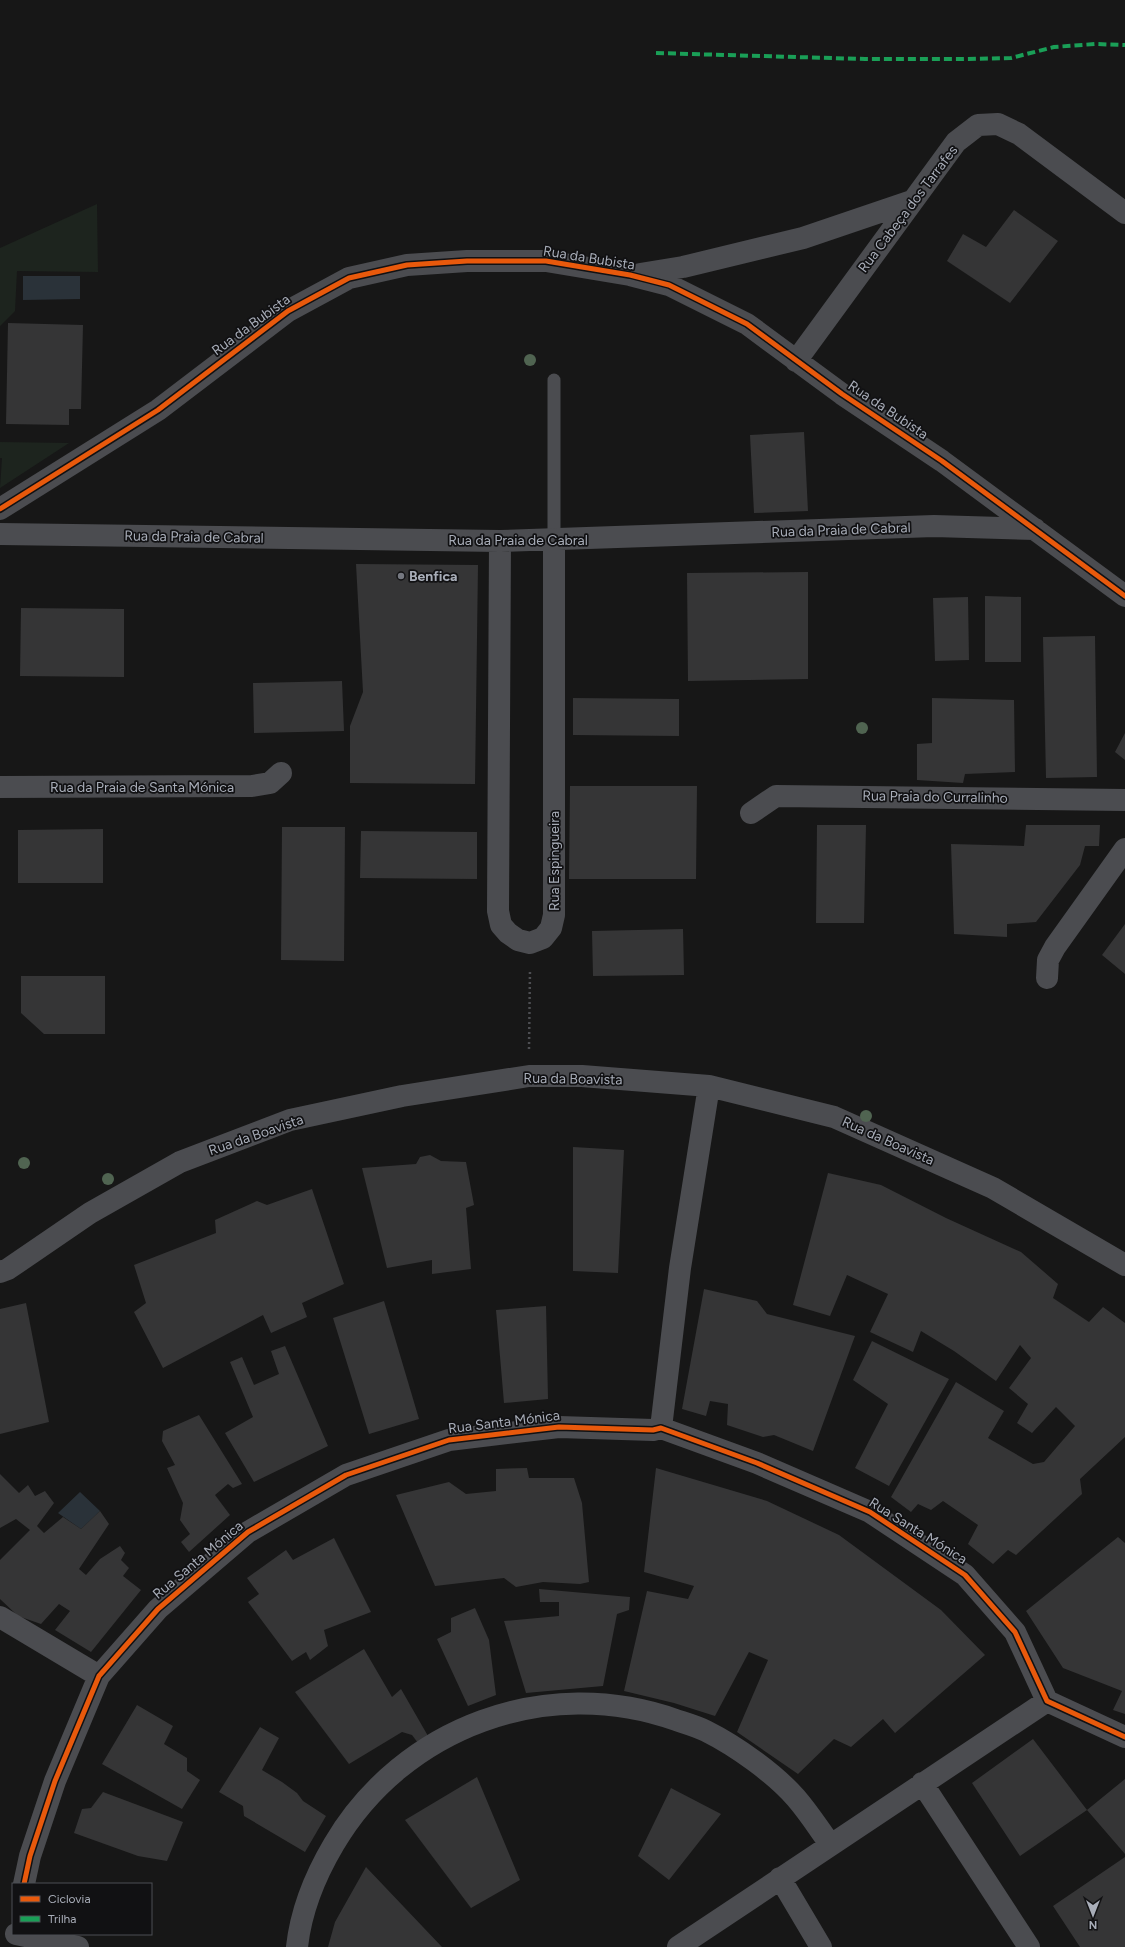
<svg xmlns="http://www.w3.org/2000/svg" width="1125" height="1947" font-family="Figtree,sans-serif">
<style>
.green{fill:#1d241e}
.water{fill:#2a3239}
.building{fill:#353536}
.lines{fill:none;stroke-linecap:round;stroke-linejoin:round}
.path{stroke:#4d4e52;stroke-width:2.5;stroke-dasharray:2 3;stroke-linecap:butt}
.lane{stroke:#4b4c50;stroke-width:13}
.street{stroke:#4b4c50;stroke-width:22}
.quiet{stroke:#1a9f57;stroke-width:4;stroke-dasharray:8 4;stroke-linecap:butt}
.cycleway-casing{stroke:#111113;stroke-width:8}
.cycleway{stroke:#e8590c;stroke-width:5}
.tree{fill:#506451}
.poi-dot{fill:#757880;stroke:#111113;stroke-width:1.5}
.labels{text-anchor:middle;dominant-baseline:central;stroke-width:3.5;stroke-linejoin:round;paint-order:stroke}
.street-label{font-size:14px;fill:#a8adb8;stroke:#111113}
.poi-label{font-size:14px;font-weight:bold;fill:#a8adb8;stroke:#111113;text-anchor:start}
</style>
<rect width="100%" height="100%" fill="#171717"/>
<!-- green -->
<path class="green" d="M97,204L98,272L17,271L15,311L0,326V248Z
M0,442L69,443L0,488L2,458H0Z"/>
<!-- water -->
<path class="water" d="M23,276H80V299L23,300Z
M80,1492L100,1511L81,1529L58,1513Z"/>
<!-- building -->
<path class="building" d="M1014,210L1058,241L1010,303L947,261L963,234L986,247Z
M8,323L83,325L81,409H69V425L6,424Z
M804,432L808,511L754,513L750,435Z
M356,564L478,565L475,784L350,783V726L363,692Z
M808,572V679L688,681L687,573Z
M985,596L1021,597V662H985Z
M968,597L969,660L935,661L933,598Z
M21,608L124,609V677L20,676Z
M1095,636L1097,777L1046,778L1043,637Z
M342,681L344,731L254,733L253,683Z
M573,698L679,699V736L573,735Z
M932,698L1014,700L1015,772L965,774L963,783L917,780V744L932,743Z
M1125,733V760L1115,752Z
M570,786H697L696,879H569Z
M817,825H866L864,923H816Z
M1026,825H1100L1099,846H1085L1080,865L1036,922L1007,924V937L954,934L951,844L1024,846Z
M282,827H345L344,961L281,960Z
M103,829V883H18V830Z
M361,831L477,832V879L360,878Z
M1125,924V974L1102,955Z
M683,929L684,975L593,976L592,931Z
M21,976H105V1034H44L21,1013Z
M573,1147L624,1150L618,1273L573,1271Z
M430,1155L441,1161L466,1162L474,1205L466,1208L471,1269L432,1274V1260L387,1268L362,1168L416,1164L420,1157Z
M828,1173L881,1185L946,1218L1021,1252L1058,1284L1053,1298L1089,1322L1103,1307L1125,1323V1437L1080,1479L1082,1494L1016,1555L1008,1550L993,1564L968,1544L978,1525L943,1501L931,1510L918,1504L911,1512L891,1497L956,1382L1004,1411L988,1438L1033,1464L1044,1462L1075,1426L1056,1407L1032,1433L1017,1423L1028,1404L1009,1388L1031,1358L1020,1345L996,1381L954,1351L921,1331L913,1352L870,1332L888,1294L847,1275L830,1316L793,1305Z
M312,1189L344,1284L302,1303L307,1317L271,1333L263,1315L163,1368L134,1312L146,1303L134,1265L216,1233L215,1220L257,1201L267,1205Z
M704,1289L757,1301L767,1314L855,1336L813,1451L774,1435L763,1437L727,1425L728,1404L710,1401L706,1416L682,1409Z
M384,1301L419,1419L369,1434L333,1318Z
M26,1303L49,1422L0,1434V1309Z
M546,1306L548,1399L504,1403L496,1310Z
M872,1341L949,1379L889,1486L855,1468L888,1404L853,1380Z
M285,1346L328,1446L254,1482L225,1433L253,1417L230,1362L242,1357L254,1385L279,1374L271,1351Z
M199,1415L242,1484L233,1488L228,1484L215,1495L230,1515L189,1552L181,1542L190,1534L180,1520L183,1503L167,1468L175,1465L162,1441L163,1431Z
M527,1468L529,1478H574L582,1503L589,1582L580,1584L543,1582L516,1587L504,1578L435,1586L396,1495L449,1482L466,1494L496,1491V1469Z
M656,1468L767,1501L839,1535L941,1610L985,1655L895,1733L883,1719L851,1747L834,1739L798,1774L737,1732L768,1660L749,1652L715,1716L674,1703L624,1691L647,1591L688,1599L694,1586L644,1572Z
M0,1474L19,1493L28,1485L35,1496L45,1491L54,1503L37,1526L44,1533L63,1517L81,1529L100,1511L109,1524L79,1569L86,1575L100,1559L120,1546L125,1553L121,1560L129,1568L123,1576L141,1590L91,1652L55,1630L70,1611L59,1604L41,1624L18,1616L0,1599V1560L30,1530L16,1519L0,1528Z
M1118,1537L1125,1543V1714L1113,1710L1122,1691L1063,1668L1026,1611Z
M334,1538L371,1612L324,1630L328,1646L310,1660L306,1652L292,1661L248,1602L259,1594L247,1578L286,1550L293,1560Z
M539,1589L630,1597L629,1610L617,1614L603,1686L526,1693L504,1621L559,1616V1602H540Z
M475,1608L489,1640L496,1695L468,1706L437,1639L451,1632V1618Z
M364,1649L392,1697L401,1689L428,1736L418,1743L412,1735L402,1732L349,1764L295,1692Z
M137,1705L173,1726L164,1744L187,1758V1771L200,1780L182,1809L102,1764Z
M260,1727L279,1738L262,1770L282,1782L297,1793L303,1801L326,1816L305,1852L244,1816L243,1806L219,1792Z
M1033,1739L1087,1810L1020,1856L972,1783Z
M477,1777L520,1880L471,1908L405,1820Z
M1125,1779V1854L1087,1810Z
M671,1788L721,1814L669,1880L638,1856Z
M103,1792L183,1822L167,1861L138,1856L74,1833L82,1809L91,1808Z
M1125,1857V1947H1080L1053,1906Z
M366,1867L442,1947H328L335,1922Z"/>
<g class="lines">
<!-- path -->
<path class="path" d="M529,1049L530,970"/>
<!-- lane -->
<path class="lane" d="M554,380V541"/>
<!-- street -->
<path class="street" d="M640,274L683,267L803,238L912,201
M796,361L956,142L978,125L998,124L1019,134L1125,213
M0,509L158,410L288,311L349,278L407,265L467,261H546L630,275L669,285L747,324L842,394L942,461L1125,596
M0,534L500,541L934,526L1035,529
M500,541L498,911L501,925L508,933L518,940L530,943L543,938L551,928L554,915V541
M0,787L252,786L270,783L281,773
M751,813L776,796L1125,800
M1047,978L1048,960L1055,947L1125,849
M0,1272L8,1269L90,1213L180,1162L290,1120L402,1096L529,1076H582L709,1086L834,1117L993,1188L1125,1265
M661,1428L680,1268L709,1086
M0,1617L99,1676
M922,1783L1029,1947
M780,1878L821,1947
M24,1884L30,1856L55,1781L99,1676L158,1609L248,1532L346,1475L449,1440L559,1427L653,1430L661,1428L757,1463L870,1512L965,1575L1015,1632L1047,1701L1125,1737
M16,1934L78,1947
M297,1947C301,1910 315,1876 334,1844C403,1727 547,1674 676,1720C685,1723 696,1726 706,1731C736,1746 774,1773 796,1798C809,1813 819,1829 830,1844
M678,1947L1047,1701"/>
<!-- quiet -->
<path class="quiet" d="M656,53L865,59H963L1011,58L1054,47L1095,44L1125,45"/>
<defs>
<path id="cycleway" d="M0,509L158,410L288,311L349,278L407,265L467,261H546L630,275L669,285L747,324L842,394L942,461L1125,596
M24,1884L30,1856L55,1781L99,1676L158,1609L248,1532L346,1475L449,1440L559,1427L653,1430L661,1428L757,1463L870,1512L965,1575L1015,1632L1047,1701L1125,1737"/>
</defs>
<!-- cycleway casing -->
<use href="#cycleway" class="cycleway-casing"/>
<!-- cycleway -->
<use href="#cycleway" class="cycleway"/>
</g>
<!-- trees -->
<g class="tree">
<circle cx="530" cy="360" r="6"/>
<circle cx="862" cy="728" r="6"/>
<circle cx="866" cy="1116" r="6"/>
<circle cx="24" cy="1163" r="6"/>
<circle cx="108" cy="1179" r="6"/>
</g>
<!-- markers -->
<circle class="poi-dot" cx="401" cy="576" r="4"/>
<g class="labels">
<!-- street labels -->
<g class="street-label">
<text transform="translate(908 209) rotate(-53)">Rua Cabeça dos Tarrafes</text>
<text transform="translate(589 258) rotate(9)">Rua da Bubista</text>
<text transform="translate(251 325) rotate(-36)">Rua da Bubista</text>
<text transform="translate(888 410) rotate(34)">Rua da Bubista</text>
<text transform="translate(841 530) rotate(-2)">Rua da Praia de Cabral</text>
<text transform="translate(194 537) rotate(1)">Rua da Praia de Cabral</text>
<text x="518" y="540">Rua da Praia de Cabral</text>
<text x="142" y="787">Rua da Praia de Santa Mónica</text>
<text transform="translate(935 797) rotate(1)">Rua Praia do Curralinho</text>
<text transform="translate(554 861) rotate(-90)">Rua Espingueira</text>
<text transform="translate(573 1079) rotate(1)">Rua da Boavista</text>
<text transform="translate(256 1135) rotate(-19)">Rua da Boavista</text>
<text transform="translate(888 1141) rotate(24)">Rua da Boavista</text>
<text transform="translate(504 1422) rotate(-7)">Rua Santa Mónica</text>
<text transform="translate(918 1531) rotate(32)">Rua Santa Mónica</text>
<text transform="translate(198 1560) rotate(-40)">Rua Santa Mónica</text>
</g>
<!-- poi labels -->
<g class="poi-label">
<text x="409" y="576">Benfica</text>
</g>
</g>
<!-- legend -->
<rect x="12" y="1883" width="140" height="52" fill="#111113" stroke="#4d4f55"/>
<rect x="20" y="1896" width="20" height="6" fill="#e8590c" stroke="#4d4f55"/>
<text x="48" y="1903" font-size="12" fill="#a8adb8">Ciclovia</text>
<rect x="20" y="1916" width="20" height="6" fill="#1a9f57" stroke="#4d4f55"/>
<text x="48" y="1923" font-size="12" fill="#a8adb8">Trilha</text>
<!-- north arrow -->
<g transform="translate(1093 1915) rotate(180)" stroke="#111113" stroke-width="3" paint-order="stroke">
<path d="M0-3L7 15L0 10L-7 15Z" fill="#a8adb8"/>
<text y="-6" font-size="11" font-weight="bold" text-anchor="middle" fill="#a8adb8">N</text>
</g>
</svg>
